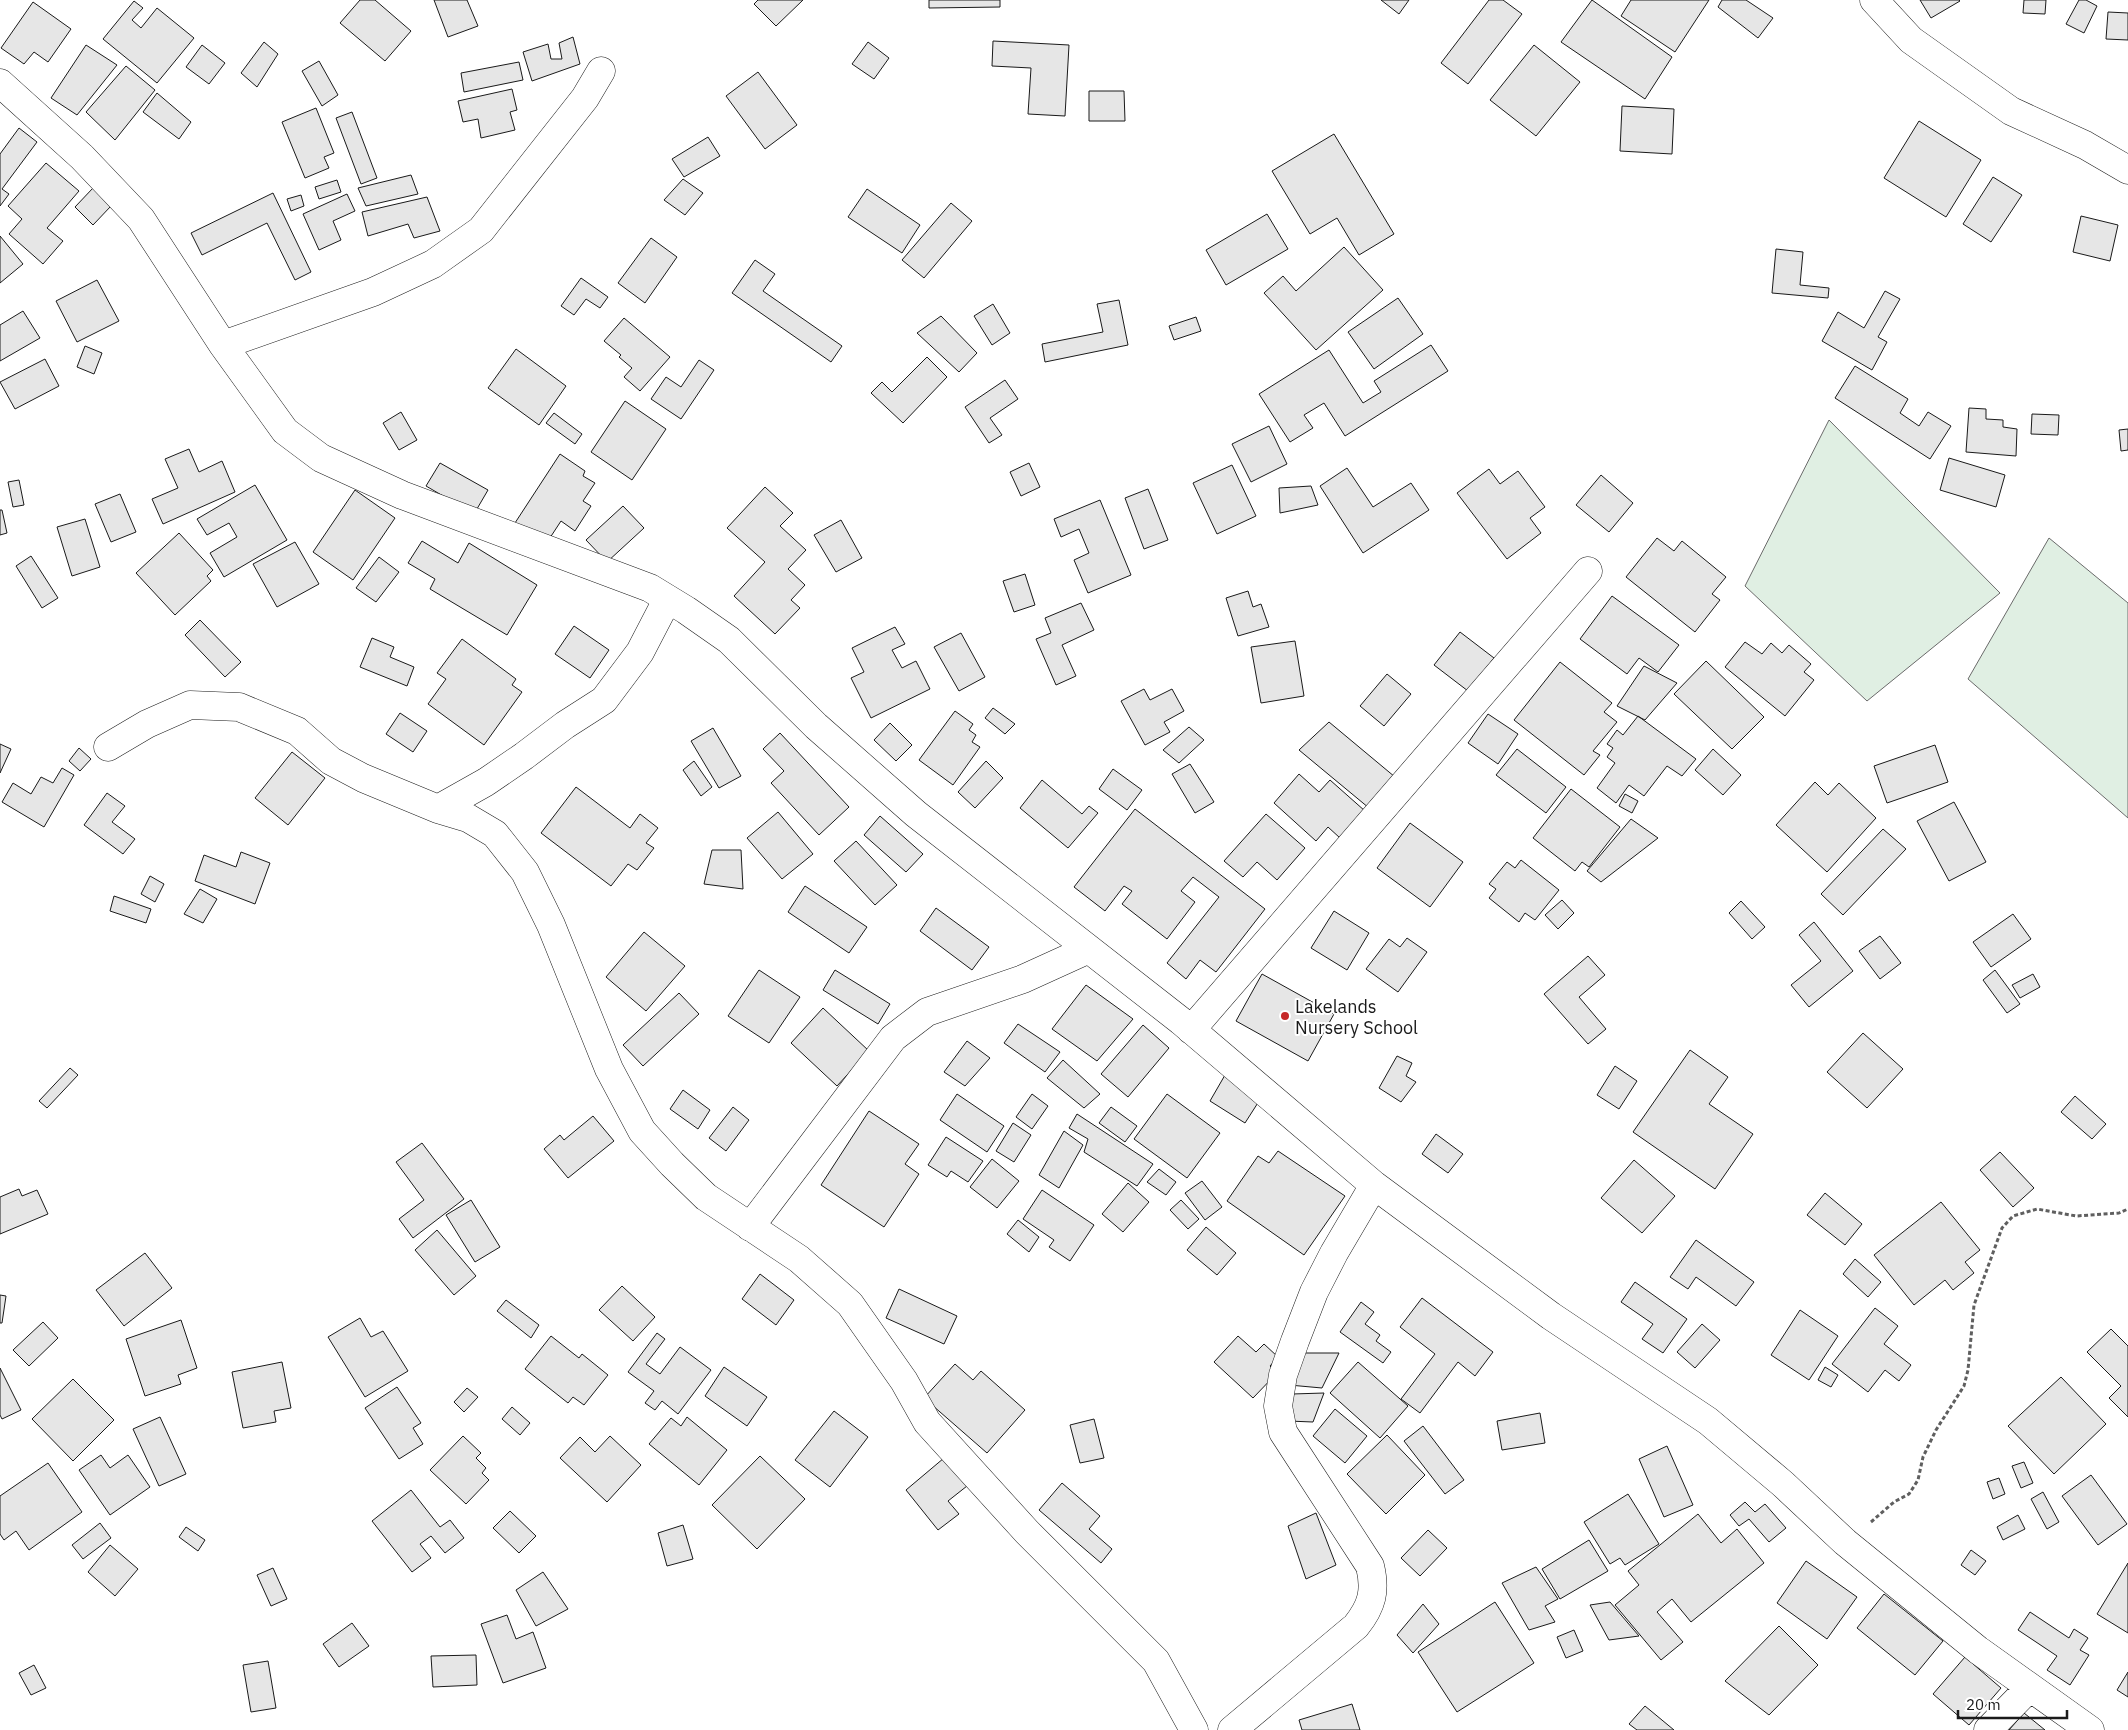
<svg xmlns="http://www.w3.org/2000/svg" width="2128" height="1730" font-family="'IBM Plex Sans',sans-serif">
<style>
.green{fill:#e0efe3;stroke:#6a6a6a}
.building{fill:#e6e6e6;stroke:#1a1a1a}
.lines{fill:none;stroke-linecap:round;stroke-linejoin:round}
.minor-casing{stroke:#1a1a1a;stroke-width:29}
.path{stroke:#5f5f5f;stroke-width:3;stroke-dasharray:4 2.5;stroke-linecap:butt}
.minor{stroke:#fff;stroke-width:28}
.poi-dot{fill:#c62828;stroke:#fff;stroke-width:2}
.labels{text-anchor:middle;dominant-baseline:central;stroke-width:4;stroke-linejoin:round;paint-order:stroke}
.poi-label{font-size:18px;fill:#1a1a1a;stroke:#fff;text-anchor:start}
</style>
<rect width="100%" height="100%" fill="#fff"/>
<!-- green -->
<path class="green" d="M1829,420L2000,593L1867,701L1745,586Z
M2049,538L2128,603V818L1968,679Z"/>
<!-- building -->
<path class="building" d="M360,0H375L411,31L385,61L340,23Z
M434,0H467L478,26L448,37Z
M758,0H803L776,26L754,4Z
M929,0H1000V7L929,8Z
M1381,0H1409L1399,14Z
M1489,0H1503L1522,14L1468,84L1441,63Z
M1592,0L1672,57L1645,99L1561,42Z
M1631,0H1709L1675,52L1621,16Z
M1722,0H1746L1773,18L1758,38L1718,7Z
M1920,0H1959L1960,1L1931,18Z
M2024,0H2046L2045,14L2023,13Z
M2079,0H2086L2097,6L2084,33L2066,24Z
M134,1L143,8L132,20L141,28L157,8L194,38L157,83L103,39Z
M33,2L71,29L48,62L34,52L24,64L1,48Z
M2108,12L2128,13V40L2106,39Z
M573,37L580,64L532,81L523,52L548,44L551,59H562L559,43Z
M993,41L1069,45L1065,116L1028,114L1031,68L992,66Z
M264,42L278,54L257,87L241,73Z
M868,42L889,58L874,79L852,64Z
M86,45L117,65L77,115L51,98Z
M202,45L225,63L209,84L186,67Z
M1534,45L1580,82L1536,136L1490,100Z
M319,61L338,95L322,106L302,71Z
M519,62L523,80L464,92L461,73Z
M126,66L155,90L115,140L86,112Z
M758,72L797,125L765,149L726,96Z
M512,89L517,110L510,112L515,130L481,138L478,119L463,122L458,101Z
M1089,91H1124L1125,121H1089Z
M157,93L191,122L179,139L143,112Z
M1622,106L1674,109L1672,154L1620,151Z
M316,108L334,153L324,157L329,168L305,178L282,122Z
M352,112L377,178L361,184L336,118Z
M1919,121L1981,160L1946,217L1884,178Z
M19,128L37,142L2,189L9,194L0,206V154Z
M1334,134L1394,234L1359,255L1337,218L1310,234L1272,171Z
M708,137L720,156L684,177L672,159Z
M46,163L79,191L47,228L63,241L43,264L9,234L22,219L8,206Z
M411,175L418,194L366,206L358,188Z
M1993,177L2022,195L1991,242L1963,224Z
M683,179L703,193L685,215L664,200Z
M337,180L341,192L319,199L315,187Z
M93,188L111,206L93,225L75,207Z
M867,189L920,225L902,253L848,217Z
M273,193L311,272L295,280L267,223L202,255L191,233Z
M347,194L355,211L333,221L341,240L319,250L303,214Z
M301,195L304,206L291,211L287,199Z
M427,197L440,231L414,238L408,224L368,236L362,212Z
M951,203L972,221L924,278L902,260Z
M1267,214L1288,249L1226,285L1206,250Z
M2081,216L2118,225L2110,261L2073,252Z
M0,236L23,264L0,283Z
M651,238L677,257L645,303L618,283Z
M1344,247L1383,290L1316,350L1264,293L1283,276L1296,291Z
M1776,249L1803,252L1800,285L1829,288L1828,298L1772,293Z
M755,260L775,274L763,291L842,346L831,362L732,293Z
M581,278L608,297L600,308L586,299L574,315L561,306Z
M97,280L119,321L77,342L56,301Z
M1885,291L1900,299L1878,337L1887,342L1872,370L1822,341L1838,312L1864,328Z
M1398,298L1423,334L1374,369L1348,332Z
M1119,300L1128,345L1045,362L1042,344L1103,332L1097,304Z
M993,304L1010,333L992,345L974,316Z
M23,311L40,338L0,361V325Z
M941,316L977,353L959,372L917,333Z
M1196,317L1201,331L1174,340L1169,326Z
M624,318L670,357L640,391L624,377L632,368L619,357L621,355L604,341Z
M1431,345L1448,371L1345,436L1324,403L1304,415L1313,428L1290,442L1259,394L1329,350L1363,403L1381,392L1374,381Z
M85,346L102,353L94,374L77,367Z
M516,349L566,386L539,425L488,388Z
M927,357L947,377L903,423L871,393L882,382L892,392Z
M45,359L59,386L15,409L0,382Z
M699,360L714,370L681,419L651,399L666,377L681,387Z
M1855,366L1908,399L1900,413L1919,426L1928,412L1951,426L1930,459L1835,398Z
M1005,380L1018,399L990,418L1002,435L989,443L965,407Z
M625,401L666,429L632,480L591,452Z
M1969,408L1986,409V419L2003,420V427L2017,429L2016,456L1966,452Z
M401,412L417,440L399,450L383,423Z
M554,413L582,434L575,444L546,423Z
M2032,414L2059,415L2058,435L2031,434Z
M1269,426L1287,464L1251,482L1232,444Z
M2128,429V450L2121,451L2119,430Z
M189,449L199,472L222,461L235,492L163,524L152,499L178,488L165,459Z
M560,454L585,471L583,476L595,483L583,501L591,506L575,531L561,521L544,547L513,526Z
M1949,458L2005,475L1996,507L1940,490Z
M440,463L488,490L474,514L426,486Z
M1029,463L1040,487L1021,496L1010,472Z
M1232,465L1256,516L1217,534L1193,483Z
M1347,468L1373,507L1411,483L1429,510L1363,553L1320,486Z
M1489,469L1500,484L1518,471L1545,507L1530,518L1541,533L1507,559L1457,493Z
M1601,475L1633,503L1609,532L1576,505Z
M19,480L24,505L13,507L8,482Z
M255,485L287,540L224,577L210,553L237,537L229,523L207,535L197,519Z
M1311,486L1318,505L1280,513L1279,488Z
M765,487L793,513L780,526L806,550L788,569L805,585L791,600L800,608L775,634L734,596L765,562L727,528Z
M1148,489L1168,540L1144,549L1125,498Z
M355,490L395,518L353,580L313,552Z
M120,494L136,532L111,542L95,504Z
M1100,500L1131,575L1088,593L1074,560L1089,553L1079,529L1061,537L1054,519Z
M623,506L644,528L607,562L586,540Z
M0,510H2L7,533L0,535Z
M85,519L100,567L72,576L57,527Z
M841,520L862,558L836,572L814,535Z
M179,533L213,570L207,576L211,581L175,615L136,573Z
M1657,538L1674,551L1682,541L1726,577L1712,594L1720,600L1695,632L1626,577Z
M422,541L458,563L469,543L537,585L507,635L430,589L435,579L408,563Z
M295,542L319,584L277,607L253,564Z
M31,556L58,598L42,608L16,566Z
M379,557L399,572L376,602L356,588Z
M1025,574L1035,605L1014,612L1003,581Z
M1248,591L1253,607L1261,604L1269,627L1238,636L1226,598Z
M1612,596L1679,645L1658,672L1639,658L1627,674L1580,639Z
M1081,603L1094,630L1062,645L1076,676L1056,685L1036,639L1051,633L1045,618Z
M200,620L241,662L225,677L185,635Z
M574,626L609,650L590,678L555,654Z
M895,627L905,644L892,650L902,668L916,661L930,689L871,718L851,678L864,672L852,648Z
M1460,632L1494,658L1468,691L1434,665Z
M961,633L985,677L959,691L934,647Z
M372,638L394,647L390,657L414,667L407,686L360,667Z
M462,639L516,679L512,685L522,692L484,745L428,704L446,679L437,673Z
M1295,641L1304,696L1261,703L1251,647Z
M1745,642L1762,654L1771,643L1782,653L1789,645L1811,664L1804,672L1814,680L1785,716L1725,667Z
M1706,661L1764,717L1732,749L1674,694Z
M1560,662L1612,703L1604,712L1617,722L1593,751L1600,755L1584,775L1514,720Z
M1644,666L1677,683L1645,720L1617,706Z
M1387,674L1411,694L1384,726L1360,706Z
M1144,689L1150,700L1172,689L1184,711L1164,722L1170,732L1145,745L1121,701Z
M993,708L1015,724L1005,734L985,718Z
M955,711L973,724L969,730L976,735L972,742L980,747L953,785L919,760Z
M400,713L427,731L413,752L386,734Z
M1488,714L1518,734L1498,764L1468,743Z
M1638,716L1696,759L1682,776L1667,766L1644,796L1629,785L1616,803L1597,788L1615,763L1607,757L1613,748L1607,744L1617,730L1623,735Z
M1329,722L1395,777L1369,808L1299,750Z
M890,723L912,745L896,761L874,740Z
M1189,727L1204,740L1179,763L1163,750Z
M713,728L741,776L719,788L691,741Z
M780,733L849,807L819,835L771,783L784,771L763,749Z
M0,744L11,749L0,773Z
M1935,745L1948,782L1887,803L1874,766Z
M79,748L91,759L80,771L69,761Z
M1517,749L1566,787L1546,813L1496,775Z
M1713,749L1741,775L1723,795L1695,770Z
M292,752L325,778L288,825L255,798Z
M694,761L712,787L701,796L683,770Z
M986,761L1003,778L975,808L958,792Z
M1190,764L1214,802L1195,813L1172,774Z
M62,768L74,775L44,827L2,802L13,783L31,794L41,777L53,783Z
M1113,769L1142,790L1127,810L1099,789Z
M1299,774L1319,792L1330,780L1365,811L1340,838L1328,827L1316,841L1274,803Z
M1042,780L1082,814L1089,806L1098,813L1068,848L1020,808Z
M1815,782L1828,795L1839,783L1876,818L1827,872L1776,825Z
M576,787L630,828L640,814L658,828L646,843L654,848L637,870L628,864L611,886L541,833Z
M1571,789L1620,827L1589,867L1582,862L1575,871L1533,838Z
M107,793L125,806L112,822L135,839L123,854L84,825Z
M1625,794L1638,801L1632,813L1619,806Z
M1954,802L1986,862L1949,881L1917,821Z
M1135,809L1265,909L1216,972L1200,960L1186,979L1167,963L1219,897L1193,877L1181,891L1195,902L1167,939L1122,904L1132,891L1124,886L1105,911L1074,887Z
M778,812L813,854L782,879L747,838Z
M1266,814L1305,848L1277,880L1257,862L1243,877L1224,861Z
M880,816L923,854L906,872L864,835Z
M1631,819L1658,838L1601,882L1587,871Z
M1410,823L1463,862L1430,907L1377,868Z
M1883,829L1906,849L1843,915L1821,894Z
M856,841L897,885L875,905L834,861Z
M712,850H741L743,889L704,884Z
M241,852L270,863L255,904L195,881L204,855L236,867Z
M1521,860L1559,890L1535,920L1525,913L1519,922L1489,898L1496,889L1489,884L1507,862L1515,868Z
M150,876L164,884L155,902L141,894Z
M805,886L867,927L849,953L788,912Z
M200,889L217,899L203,923L184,914Z
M114,896L151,909L146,923L110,911Z
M1562,900L1574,913L1558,929L1545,915Z
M1741,901L1765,927L1752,939L1729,913Z
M936,908L989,947L972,970L920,931Z
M1334,911L1369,933L1347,970L1311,948Z
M2013,914L2031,939L1991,967L1973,942Z
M1814,922L1853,971L1809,1007L1791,985L1821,961L1799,935Z
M644,932L685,966L646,1011L606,977Z
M1880,936L1901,963L1880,979L1859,951Z
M1407,938L1427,952L1398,992L1366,969L1389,939L1400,947Z
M1588,956L1605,975L1579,997L1606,1029L1588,1044L1544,994Z
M759,970L800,997L769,1043L728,1016Z
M835,970L890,1004L878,1024L823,990Z
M1995,970L2020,1004L2007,1013L1983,980Z
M1262,974L1334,1014L1308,1061L1236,1021Z
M2033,974L2040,987L2020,998L2012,985Z
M1086,985L1133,1019L1097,1061L1052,1029Z
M679,993L699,1014L643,1066L623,1045Z
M823,1008L869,1051L837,1086L791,1043Z
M1018,1024L1060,1052L1045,1072L1004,1043Z
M1143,1025L1169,1048L1128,1097L1101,1074Z
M1863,1033L1903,1069L1867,1108L1827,1072Z
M967,1041L990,1058L965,1086L944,1072Z
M1690,1050L1728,1077L1709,1104L1753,1134L1715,1189L1633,1132Z
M1397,1056L1412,1063L1406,1076L1416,1082L1401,1102L1379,1088Z
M1063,1060L1100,1094L1084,1108L1047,1078Z
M1615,1066L1637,1081L1619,1109L1597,1095Z
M70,1068L78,1075L47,1108L39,1101Z
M1225,1075L1261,1098L1245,1123L1210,1101Z
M683,1090L710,1110L698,1129L670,1109Z
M957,1094L1004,1126L987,1152L940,1120Z
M1032,1094L1048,1106L1032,1129L1016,1117Z
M1167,1094L1220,1133L1187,1178L1134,1139Z
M2075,1096L2106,1124L2092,1139L2061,1112Z
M733,1107L749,1120L726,1151L709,1138Z
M1111,1107L1137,1126L1125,1142L1099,1123Z
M869,1111L919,1144L905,1164L919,1174L884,1227L821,1185Z
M1077,1114L1153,1164L1137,1186L1084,1152L1088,1139L1069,1128Z
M593,1116L614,1141L568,1178L544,1149L560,1135L564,1140Z
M1013,1123L1031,1135L1014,1162L996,1151Z
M1064,1131L1083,1145L1059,1188L1039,1175Z
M1436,1134L1463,1154L1448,1173L1422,1154Z
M946,1137L983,1161L968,1182L951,1171L947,1177L928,1165Z
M422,1143L464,1199L413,1238L399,1219L424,1200L396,1162Z
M1278,1151L1345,1196L1304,1255L1227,1201L1258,1156L1269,1163Z
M2000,1152L2034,1188L2013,1207L1980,1170Z
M992,1159L1019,1181L997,1208L970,1187Z
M1634,1160L1675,1196L1642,1233L1601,1198Z
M1159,1169L1176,1182L1166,1195L1147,1182Z
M1202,1181L1222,1207L1205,1220L1185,1193Z
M1128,1183L1149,1202L1123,1232L1102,1214Z
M19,1189L22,1196L37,1190L48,1214L0,1234V1197Z
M1042,1190L1094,1225L1070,1261L1049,1247L1054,1240L1023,1219Z
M1825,1193L1862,1224L1845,1245L1807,1215Z
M471,1200L500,1247L475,1262L446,1215Z
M1181,1200L1199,1219L1188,1229L1170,1210Z
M1941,1202L1980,1250L1965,1262L1974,1273L1953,1290L1945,1280L1914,1305L1874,1255Z
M1018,1220L1039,1237L1029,1252L1007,1234Z
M1206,1227L1236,1253L1217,1275L1187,1250Z
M437,1230L476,1276L454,1295L415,1250Z
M1696,1240L1754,1282L1736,1306L1696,1277L1688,1289L1670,1277Z
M145,1253L172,1288L124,1326L96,1290Z
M1855,1259L1881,1282L1868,1297L1843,1274Z
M760,1274L794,1300L776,1325L742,1299Z
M1635,1282L1687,1319L1663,1353L1642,1339L1653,1324L1621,1302Z
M622,1286L655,1317L633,1341L599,1310Z
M899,1289L957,1316L944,1344L886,1318Z
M0,1295L6,1296L2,1323H0Z
M1422,1298L1493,1352L1475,1376L1458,1362L1420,1413L1401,1399L1435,1354L1400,1327Z
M506,1300L539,1325L531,1338L497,1311Z
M1361,1302L1374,1312L1365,1324L1380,1335L1376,1341L1391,1352L1383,1363L1340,1332Z
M1875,1308L1898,1326L1884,1344L1911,1365L1899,1381L1885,1370L1868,1392L1832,1364Z
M1800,1310L1838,1336L1809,1380L1771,1355Z
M360,1318L371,1337L383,1331L408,1371L365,1397L328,1337Z
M181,1320L197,1368L178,1375L181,1384L145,1396L126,1339Z
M43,1322L58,1338L29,1366L13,1350Z
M1702,1324L1720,1340L1695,1368L1677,1352Z
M2111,1329L2128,1346V1417L2109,1398L2121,1386L2087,1352Z
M657,1333L665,1339L646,1364L660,1374L680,1347L711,1370L678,1414L662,1401L655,1410L645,1403L654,1391L628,1372Z
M551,1336L579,1358L582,1354L608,1375L584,1405L573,1397L568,1403L525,1369Z
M1238,1336L1256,1352L1264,1344L1278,1357L1270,1366L1277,1373L1253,1398L1214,1362Z
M1301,1353H1339L1322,1388L1289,1385Z
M282,1362L291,1408L274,1411L276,1422L243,1428L232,1372Z
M1358,1362L1408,1406L1380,1438L1330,1393Z
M955,1364L973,1380L981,1371L1025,1410L987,1453L924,1398Z
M724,1367L767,1397L747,1426L705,1396Z
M1825,1367L1838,1375L1831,1387L1818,1380Z
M0,1368L21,1410L2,1419L0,1415Z
M2061,1377L2106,1424L2054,1474L2008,1426Z
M73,1379L114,1420L73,1461L32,1419Z
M397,1387L421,1423L413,1428L423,1444L399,1459L365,1408Z
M467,1388L478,1397L464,1412L454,1402Z
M1324,1393L1313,1422L1288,1421L1292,1394Z
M512,1407L530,1423L520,1435L502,1419Z
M1335,1409L1367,1436L1345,1463L1313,1436Z
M834,1411L868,1437L830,1487L795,1460Z
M1540,1413L1545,1443L1502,1450L1497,1421Z
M160,1417L186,1474L159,1486L133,1429Z
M687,1417L727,1450L699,1485L649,1444L671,1418L681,1426Z
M1094,1419L1104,1458L1080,1463L1070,1425Z
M1423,1426L1464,1480L1445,1494L1404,1441Z
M1387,1435L1425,1475L1386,1514L1347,1474Z
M463,1436L481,1453L476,1458L486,1468L482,1473L489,1480L466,1504L430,1470Z
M610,1436L641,1465L607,1502L560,1458L580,1437L595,1452Z
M1667,1446L1693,1505L1664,1517L1639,1459Z
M101,1455L110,1468L128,1455L150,1487L110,1515L79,1470Z
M760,1456L805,1499L757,1549L712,1505Z
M944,1458L967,1486L948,1501L959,1514L938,1530L906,1490Z
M2024,1462L2033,1483L2021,1488L2012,1466Z
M48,1463L82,1512L29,1550L16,1531L4,1540L0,1534V1496Z
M2091,1475L2127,1524L2098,1545L2062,1496Z
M1999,1478L2005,1494L1993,1499L1987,1482Z
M1062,1483L1100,1516L1089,1529L1112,1549L1101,1563L1039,1510Z
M411,1490L440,1527L450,1520L464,1538L445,1553L431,1536L420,1544L431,1558L412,1572L372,1521Z
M2043,1492L2059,1522L2047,1529L2031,1499Z
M1628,1494L1659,1544L1625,1565L1620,1558L1610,1564L1584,1522Z
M1745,1502L1755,1512L1765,1504L1786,1528L1769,1542L1749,1519L1739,1526L1730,1515Z
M510,1511L536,1536L519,1553L493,1528Z
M1316,1513L1336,1565L1306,1579L1288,1526Z
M1698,1514L1721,1543L1737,1529L1764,1563L1691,1622L1672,1599L1657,1612L1683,1642L1661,1660L1615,1605L1639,1585L1628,1571Z
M2018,1515L2025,1529L2003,1540L1997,1527Z
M100,1523L111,1538L83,1559L72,1545Z
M683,1525L693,1559L667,1566L658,1533Z
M186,1527L205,1540L198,1551L179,1537Z
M1428,1530L1447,1548L1420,1576L1401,1558Z
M1589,1540L1608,1571L1560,1599L1542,1569Z
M110,1545L138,1569L115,1596L88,1572Z
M1971,1550L1986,1561L1975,1575L1961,1565Z
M1806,1561L1857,1597L1827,1639L1777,1603Z
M2128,1563V1633L2097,1614Z
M1536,1567L1558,1599L1545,1606L1555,1622L1529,1630L1502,1583Z
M273,1568L287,1599L271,1606L257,1575Z
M543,1572L568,1609L536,1626L516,1590Z
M1884,1594L1943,1641L1915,1675L1857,1628Z
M1495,1602L1534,1663L1457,1712L1418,1652Z
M1610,1602L1639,1636L1609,1640L1590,1605Z
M1423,1604L1439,1624L1413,1653L1397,1635Z
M2030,1612L2069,1638L2074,1629L2088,1638L2080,1650L2089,1655L2070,1685L2047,1670L2057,1656L2018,1630Z
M507,1615L516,1639L533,1632L546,1668L503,1683L481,1624Z
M352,1623L369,1646L339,1667L323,1644Z
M1779,1626L1818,1665L1769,1715L1725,1681Z
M1574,1630L1583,1651L1566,1658L1557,1637Z
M476,1655L477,1685L433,1687L431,1656Z
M1965,1657L2001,1688L1969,1725L1933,1694Z
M268,1661L276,1708L251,1712L243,1665Z
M34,1665L46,1688L31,1695L19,1673Z
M2128,1672V1697L2117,1690Z
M1352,1704L1360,1730H1302L1299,1720Z
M1645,1706L1674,1730H1637L1629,1724Z
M2024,1713L2045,1730H2009Z"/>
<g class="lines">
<defs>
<path id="minor" d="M1874,0L1911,40L2011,111L2085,145L2128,170
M0,83L82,157L141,219L223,345L285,431L321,458L402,495L650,588L686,610L729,640L816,726L916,814L1181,1021L1374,1185L1551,1316L1708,1421L1783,1484L1845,1542L1978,1650L2090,1730
M223,345L373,292L433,264L481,230L585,98L601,71
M108,747L147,724L190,705L239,707L297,731L331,761L363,778L438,809L468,818L495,834L525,872L551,925L609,1069L642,1131L672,1164L706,1197L799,1259L850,1304L904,1381L927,1422L1027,1532L1156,1661L1194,1730
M438,809L486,782L524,756L565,725L604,700L640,652L667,600
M1191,1030L1588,571
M750,1227L893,1038L927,1012L1023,979L1089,949
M1232,1730L1356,1626C1372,1606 1376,1591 1370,1566L1283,1432L1278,1406L1283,1375L1295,1341L1314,1292L1334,1253L1374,1185
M1988,1730L2030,1687"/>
</defs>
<!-- minor casing -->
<use href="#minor" class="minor-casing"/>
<!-- path -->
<path class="path" d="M1871,1522L1894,1502L1909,1494L1918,1480L1923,1457L1936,1430L1964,1386L1968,1370L1974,1305L2002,1228L2013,1216L2037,1209L2076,1216L2119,1213L2128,1209"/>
<!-- minor -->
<use href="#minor" class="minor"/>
</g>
<!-- markers -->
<circle class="poi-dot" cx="1285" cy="1016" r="5"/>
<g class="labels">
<!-- poi labels -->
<g class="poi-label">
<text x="1295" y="1006">Lakelands<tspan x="1295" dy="21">Nursery School</tspan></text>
</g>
</g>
<!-- scale -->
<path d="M1958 1710v8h109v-8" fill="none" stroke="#1a1a1a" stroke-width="2.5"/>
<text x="1966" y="1710" font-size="15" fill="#1a1a1a" stroke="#ffffff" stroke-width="4" paint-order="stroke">20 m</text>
</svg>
